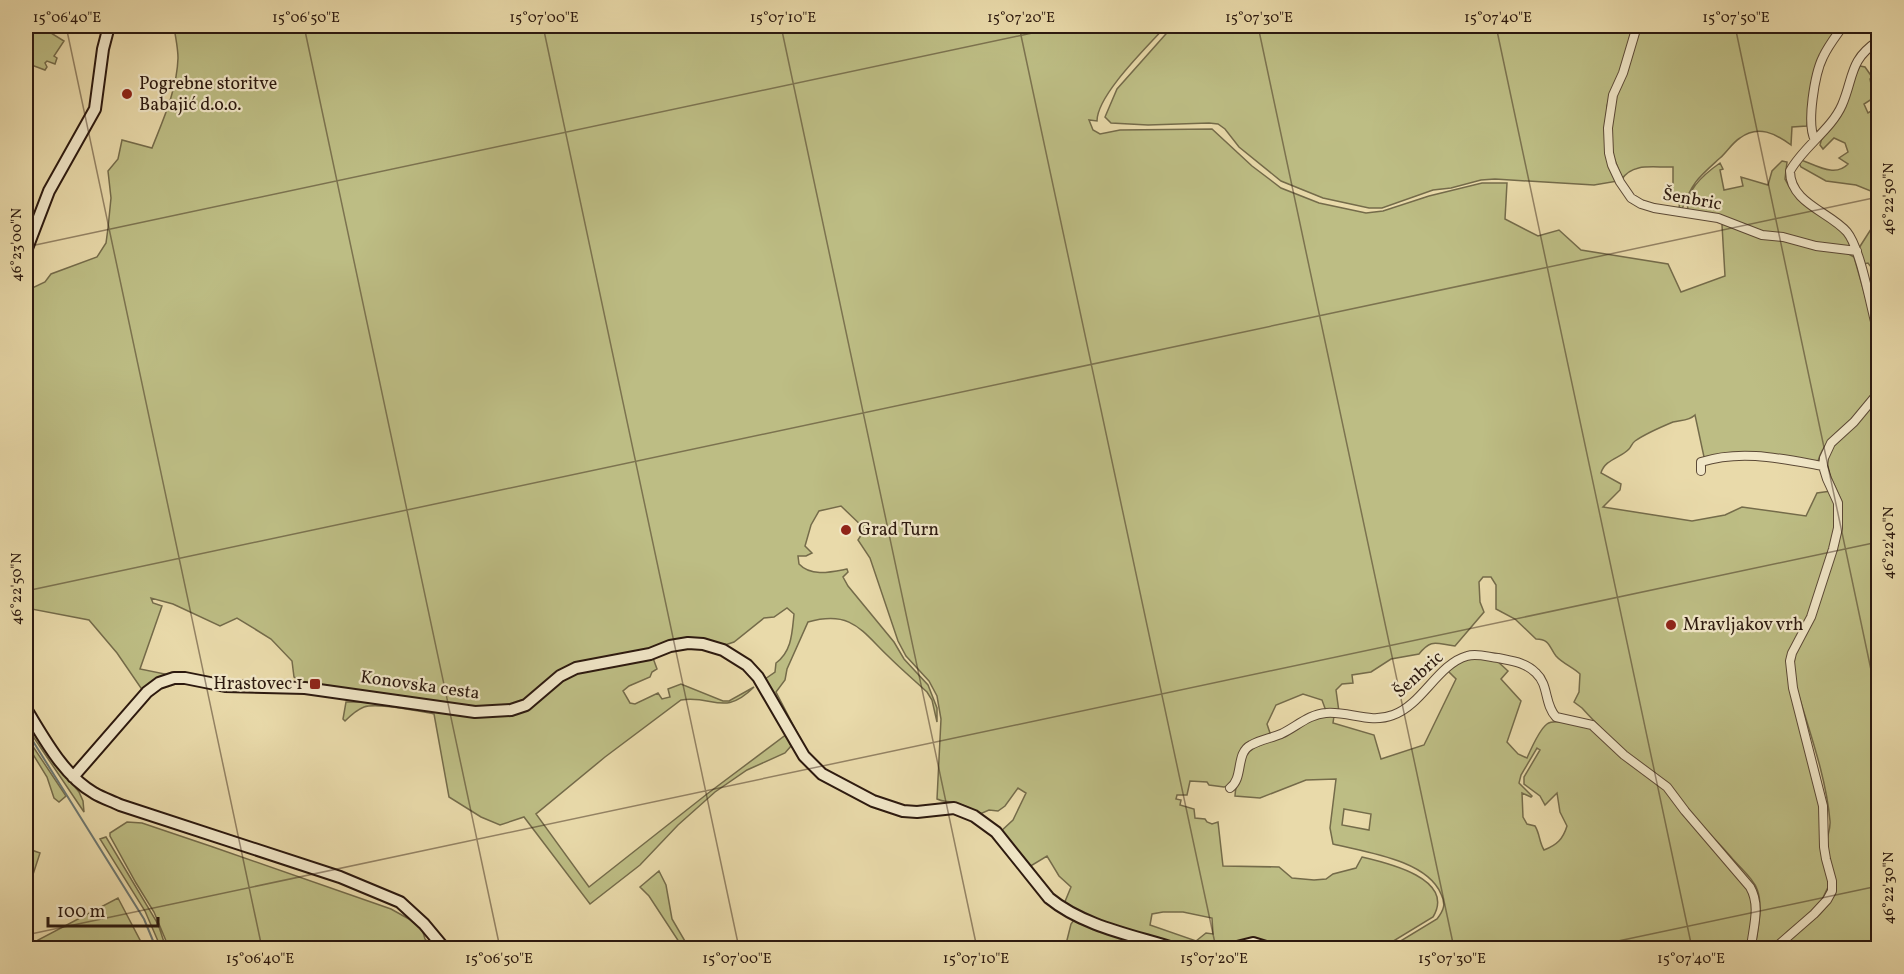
<svg xmlns="http://www.w3.org/2000/svg" width="1904" height="974" font-family="Vollkorn,serif">
<style>
.green{fill:#bdbd84;stroke:#746b4a;stroke-width:1.5;fill-rule:evenodd}
.lines{fill:none;stroke-linecap:round;stroke-linejoin:round}
.stream{stroke:#6e7871;stroke-width:2}
.street-casing{stroke:#5b4936;stroke-width:10}
.secondary-casing{stroke:#2c190f;stroke-width:14}
.street{stroke:#f1e7c8;stroke-width:8}
.secondary{stroke:#f1e7c8;stroke-width:10}
.ticks{fill:none;stroke:#2c190f;stroke-width:1.5;stroke-opacity:0.45}
.poi-dot{fill:#8f2418;stroke:#f1e7c8;stroke-width:2}
.labels{text-anchor:middle;dominant-baseline:central;stroke-width:4.5;stroke-linejoin:round;paint-order:stroke}
.poi-label{font-size:18px;fill:#2c190f;stroke:#f1e7c8;text-anchor:start}
.street-label{font-size:18px;fill:#2c190f;stroke:#f1e7c8}
.neatline{fill:none;stroke:#2c190f;stroke-width:2}
.ticks-label{font-size:15px;text-anchor:middle;fill:#2c190f}
</style>
<rect width="100%" height="100%" fill="#e9daaa"/>
<filter id="stains"><feTurbulence type="fractalNoise" baseFrequency=".00333" numOctaves="4"/><feColorMatrix values="0 0 0 0 .2 0 0 0 0 .09 0 0 0 0 .02 0 0 0 .5 -.17"/></filter>
<radialGradient id="worn" r=".72"><stop offset=".6" stop-color="#630" stop-opacity="0"/><stop offset="1" stop-color="#630" stop-opacity=".3"/></radialGradient>
<!-- green -->
<path class="green" d="M26,26H48L46,30L64,41L54,56L57,58L55,64L47,61L45,63L47,67L45,70L26,63Z
M174,26H775C786,37 804,28 818,27C824,26 831,29 837,29L830,26H1166C1147,47 1097,95 1097,121L1089,120L1093,130L1100,134L1120,130L1212,129L1252,166L1281,188L1319,203L1366,213L1383,211L1429,196L1482,183H1507L1505,219L1538,236L1559,230L1581,250L1668,264L1681,292L1725,276L1722,225L1727,223L1778,238L1845,252L1854,257L1878,341V387C1866,417 1827,429 1818,461L1812,462L1726,454L1704,457L1695,415C1689,421 1681,420 1673,422C1661,427 1645,434 1635,441C1632,443 1631,447 1629,449C1621,458 1605,459 1601,473L1621,484L1620,490L1603,507L1692,521L1725,515L1742,507L1806,516L1817,493L1831,491L1837,501V526L1811,610L1787,657V669L1790,688L1820,787L1823,833L1830,883L1818,908L1788,931L1774,948H1755C1757,930 1764,907 1757,889C1753,878 1739,867 1731,857C1685,804 1629,760 1582,708L1574,702L1579,692L1580,674C1574,668 1562,663 1556,656C1549,647 1550,639 1536,639L1515,619L1496,609V585L1491,577H1483L1479,582L1480,602L1484,612L1455,646C1436,644 1432,638 1419,654L1391,659L1371,672L1352,675L1353,683L1342,684L1336,690L1339,712L1326,711L1322,700L1303,694L1276,705L1267,724L1271,736L1250,743L1231,785L1224,787L1209,785L1207,782L1190,781L1187,795H1177L1176,799L1181,800L1180,805L1194,809L1195,818L1205,819L1207,822L1212,824L1218,822L1223,866L1279,867L1292,878L1314,880L1326,879L1333,874L1356,868L1362,857C1388,863 1456,879 1433,917L1382,948H1277L1255,939L1214,948H1168L1077,912L1064,904L1071,887L1059,876L1047,856L1029,867L999,833L1013,820L1026,793L1018,788L1005,806L998,811L989,810L980,814C972,809 962,804 952,802C946,801 943,802 937,799L941,719L937,696L929,681L906,656L898,641L870,558L858,540L865,529L841,506L819,511L811,525L805,546L812,553L806,556H798L799,564C811,577 831,572 847,569L848,572L843,577L848,586L894,642L904,659L928,685L937,708V722L932,700L927,692C914,680 901,669 888,656C861,630 851,610 808,622L787,669L785,680L776,692L803,744L800,746L766,685L765,679L775,672L776,663C792,651 792,633 794,614L787,608L774,617L764,618L734,642L722,646L689,640H672L650,648L642,654L594,660L536,696L512,707L485,709L304,683L294,677L292,661L271,639L237,618L220,626L173,604L151,598L153,603L162,606L140,669L165,674L164,677L143,691L117,653L89,620L26,608V293L30,289L45,282L51,274L97,257L106,243L108,228L111,198L108,171L118,159L122,140L152,148C163,120 177,90 178,58C178,47 175,36 174,26ZM1163,912H1183L1212,918L1213,934L1206,933L1196,941L1150,925L1152,914Z
M1173,26H1632L1623,68L1611,91L1607,106L1605,145L1618,181L1594,185L1495,179L1481,180L1451,188L1433,190L1382,208H1369L1323,198L1281,181L1239,147L1225,129L1218,124L1209,123L1148,125L1111,123L1105,117L1117,89Z
M1639,26H1840L1813,77L1807,126L1792,127L1791,145C1776,134 1758,124 1740,138C1732,143 1727,152 1720,158C1698,178 1693,181 1682,209L1679,210L1680,195L1665,194L1666,184H1673V167C1655,168 1633,162 1622,179L1610,147L1614,100Z
M1860,66L1865,67L1872,77L1870,79L1871,84L1876,82L1878,84V95L1864,104L1868,113L1876,108L1878,112V194L1856,185L1826,181L1801,167L1799,163L1801,160C1816,165 1835,178 1848,164L1839,158L1848,152L1845,143L1834,138L1823,149L1820,145C1822,132 1834,125 1841,114C1851,99 1851,81 1860,66Z
M1782,161L1787,162L1785,179L1790,188L1800,200L1843,231L1851,244L1847,248L1761,233L1688,210C1684,190 1707,172 1720,163L1723,169L1720,170L1724,190L1743,186L1741,177L1768,185L1772,171Z
M1878,218V276L1868,263L1863,264L1859,248Z
M1878,397V948H1782C1796,928 1820,920 1830,901C1839,887 1828,864 1827,848C1825,838 1831,831 1830,821C1826,774 1806,722 1793,676L1795,654L1841,528L1842,502L1829,473L1827,464V456L1831,449Z
M1478,657L1496,660L1508,671L1501,679L1521,701L1507,742L1518,754L1527,758C1531,749 1539,730 1547,724C1555,718 1586,726 1595,730L1660,783L1752,893L1754,900L1749,948H1389L1437,919C1444,910 1446,904 1441,894C1427,860 1365,852 1333,844L1330,828L1336,779L1306,780L1260,798L1235,796C1235,783 1243,765 1246,752L1317,717L1334,716L1333,723L1374,735L1381,759L1424,745L1456,679L1448,671L1467,658ZM1537,748L1540,750L1524,777V784L1540,796L1545,805L1557,793L1560,812L1567,826C1563,839 1557,845 1544,850C1539,842 1540,834 1535,826L1527,824L1523,817L1522,793L1531,797L1532,796L1519,783L1521,775ZM1344,809L1371,814L1369,830L1342,825Z
M653,658L657,669L652,672L650,677L629,686L623,691L630,703L635,704L658,693L662,699L670,697L668,689L681,684L723,701H729L754,687C724,717 714,695 681,700L605,757L536,814L589,887L707,794L787,734L791,746L785,753L747,770L715,792L678,825L640,865L590,904L524,817L500,825L481,817L449,797L434,714C418,711 378,702 364,707C356,710 351,715 345,721L343,719L346,702H360L363,700L476,715H510L522,712L533,706L571,673Z
M26,719L48,753L79,792L83,801L84,812L26,726Z
M26,736L66,796L59,802L54,798L47,777L26,743Z
M127,822L142,823L213,847L391,909L409,919L422,929L425,939L433,948H169L154,912L136,883L110,836V833Z
M106,837L158,924L166,948H161L145,911L100,839Z
M26,848L40,853L26,896Z
M659,871L666,885L672,919L689,948H683L649,896L640,887Z
M118,898L141,942L128,948H42L38,940Z
M1074,920L1159,948H1065L1071,924Z"/>
<g class="lines">
<!-- stream -->
<path class="stream" d="M26,730L144,919L156,948"/>
<defs>
<path id="street" d="M1637,26L1623,73L1613,95L1608,128L1609,153L1612,165L1620,182L1631,198L1641,204L1654,208L1718,218L1762,235L1783,237L1816,246L1857,251
M1878,41C1849,60 1854,77 1842,105C1831,130 1803,147 1790,171C1790,203 1830,212 1847,232C1861,249 1871,309 1878,333
M1815,140C1806,124 1815,73 1823,57C1828,46 1836,36 1843,26
M1701,471V462C1742,449 1783,459 1823,466
M1230,788C1244,778 1235,753 1251,745C1260,740 1271,738 1281,734C1296,727 1309,714 1326,713C1349,711 1370,724 1393,715C1422,705 1438,664 1467,656C1477,653 1488,657 1498,658C1512,661 1525,662 1536,673C1549,685 1544,704 1556,717L1592,725L1624,755L1667,787L1685,811L1750,887C1761,906 1753,927 1751,948
M1775,948L1814,914L1827,900L1832,891V881L1826,859L1824,847L1823,806L1793,688L1790,661L1792,653L1811,617L1833,549L1838,528V503L1827,479L1823,466L1824,458L1831,443L1854,422L1878,393"/>
<path id="secondary" d="M26,251L49,191L95,109L103,49L109,26
M26,709C44,738 63,775 94,793C102,798 112,801 120,805L340,877L400,902L424,924L444,948
M73,777L147,692L159,683L174,678H185L225,686L305,688L475,712L511,710L526,705L560,676L576,668L650,654L670,646L688,643L703,644L723,650L747,665L758,677L804,756L822,774L873,801L903,811L917,812L954,808L974,816L996,832L1049,898C1083,926 1132,935 1173,948
M1233,948L1253,943L1269,948"/>
</defs>
<!-- street casing -->
<use href="#street" class="street-casing"/>
<!-- secondary casing -->
<use href="#secondary" class="secondary-casing"/>
<!-- street -->
<use href="#street" class="street"/>
<!-- secondary -->
<use href="#secondary" class="secondary"/>
</g>
<!-- ticks -->
<path class="ticks" d="M66,26L262,948M304,26L500,948M543,26L739,948M781,26L977,948M1019,26L1216,948M1258,26L1454,948M1496,26L1692,948M1735,26L1878,703M26,247L1065,26M26,591L1878,197M26,935L1878,542M1585,948L1878,886"/>
<!-- markers -->
<g class="poi-dot">
<circle cx="127" cy="94" r="6"/>
<circle cx="846" cy="530" r="6"/>
<circle cx="1671" cy="625" r="6"/>
<rect x="309" y="678" width="12" height="12" rx="3"/>
</g>
<g class="labels">
<!-- poi labels -->
<g class="poi-label">
<text x="139" y="84">Pogrebne storitve<tspan x="139" dy="21">Babajić d.o.o.</tspan></text>
<text x="858" y="530">Grad Turn</text>
<text x="1683" y="625">Mravljakov vrh</text>
<text x="303" y="684" text-anchor="end">Hrastovec 1</text>
</g>
<!-- street labels -->
<g class="street-label">
<text transform="translate(1692 200) rotate(10)">Šenbric</text>
<text transform="translate(1419 675) rotate(-42)">Šenbric</text>
<text transform="translate(420 686) rotate(8)">Konovska cesta</text>
</g>
</g>
<!-- margin -->
<rect width="1904" height="974" fill="none" stroke="#e9daaa" stroke-width="66"/>
<!-- scale -->
<path d="M48 917v9h110v-9" fill="none" stroke="#2c190f" stroke-width="3"/>
<text x="57" y="917" font-size="18" fill="#2c190f" stroke="#f1e7c8" stroke-width="4.5" paint-order="stroke">100 m</text>
<rect x="33" y="33" width="1838" height="908" class="neatline"/>
<g class="ticks-label">
<text x="67" y="22">15°06'40"E</text>
<text x="306" y="22">15°06'50"E</text>
<text x="544" y="22">15°07'00"E</text>
<text x="783" y="22">15°07'10"E</text>
<text x="1021" y="22">15°07'20"E</text>
<text x="1259" y="22">15°07'30"E</text>
<text x="1498" y="22">15°07'40"E</text>
<text x="1736" y="22">15°07'50"E</text>
<text transform="translate(1888 199) rotate(-90)" y="5">46°22'50"N</text>
<text transform="translate(16 245) rotate(-90)" y="5">46°23'00"N</text>
<text transform="translate(1888 543) rotate(-90)" y="5">46°22'40"N</text>
<text transform="translate(16 589) rotate(-90)" y="5">46°22'50"N</text>
<text transform="translate(1888 888) rotate(-90)" y="5">46°22'30"N</text>
<text x="260" y="963">15°06'40"E</text>
<text x="499" y="963">15°06'50"E</text>
<text x="737" y="963">15°07'00"E</text>
<text x="976" y="963">15°07'10"E</text>
<text x="1214" y="963">15°07'20"E</text>
<text x="1452" y="963">15°07'30"E</text>
<text x="1691" y="963">15°07'40"E</text>
</g>
<rect width="100%" height="100%" filter="url(#stains)"/>
<rect width="100%" height="100%" fill="url(#worn)"/>
</svg>
